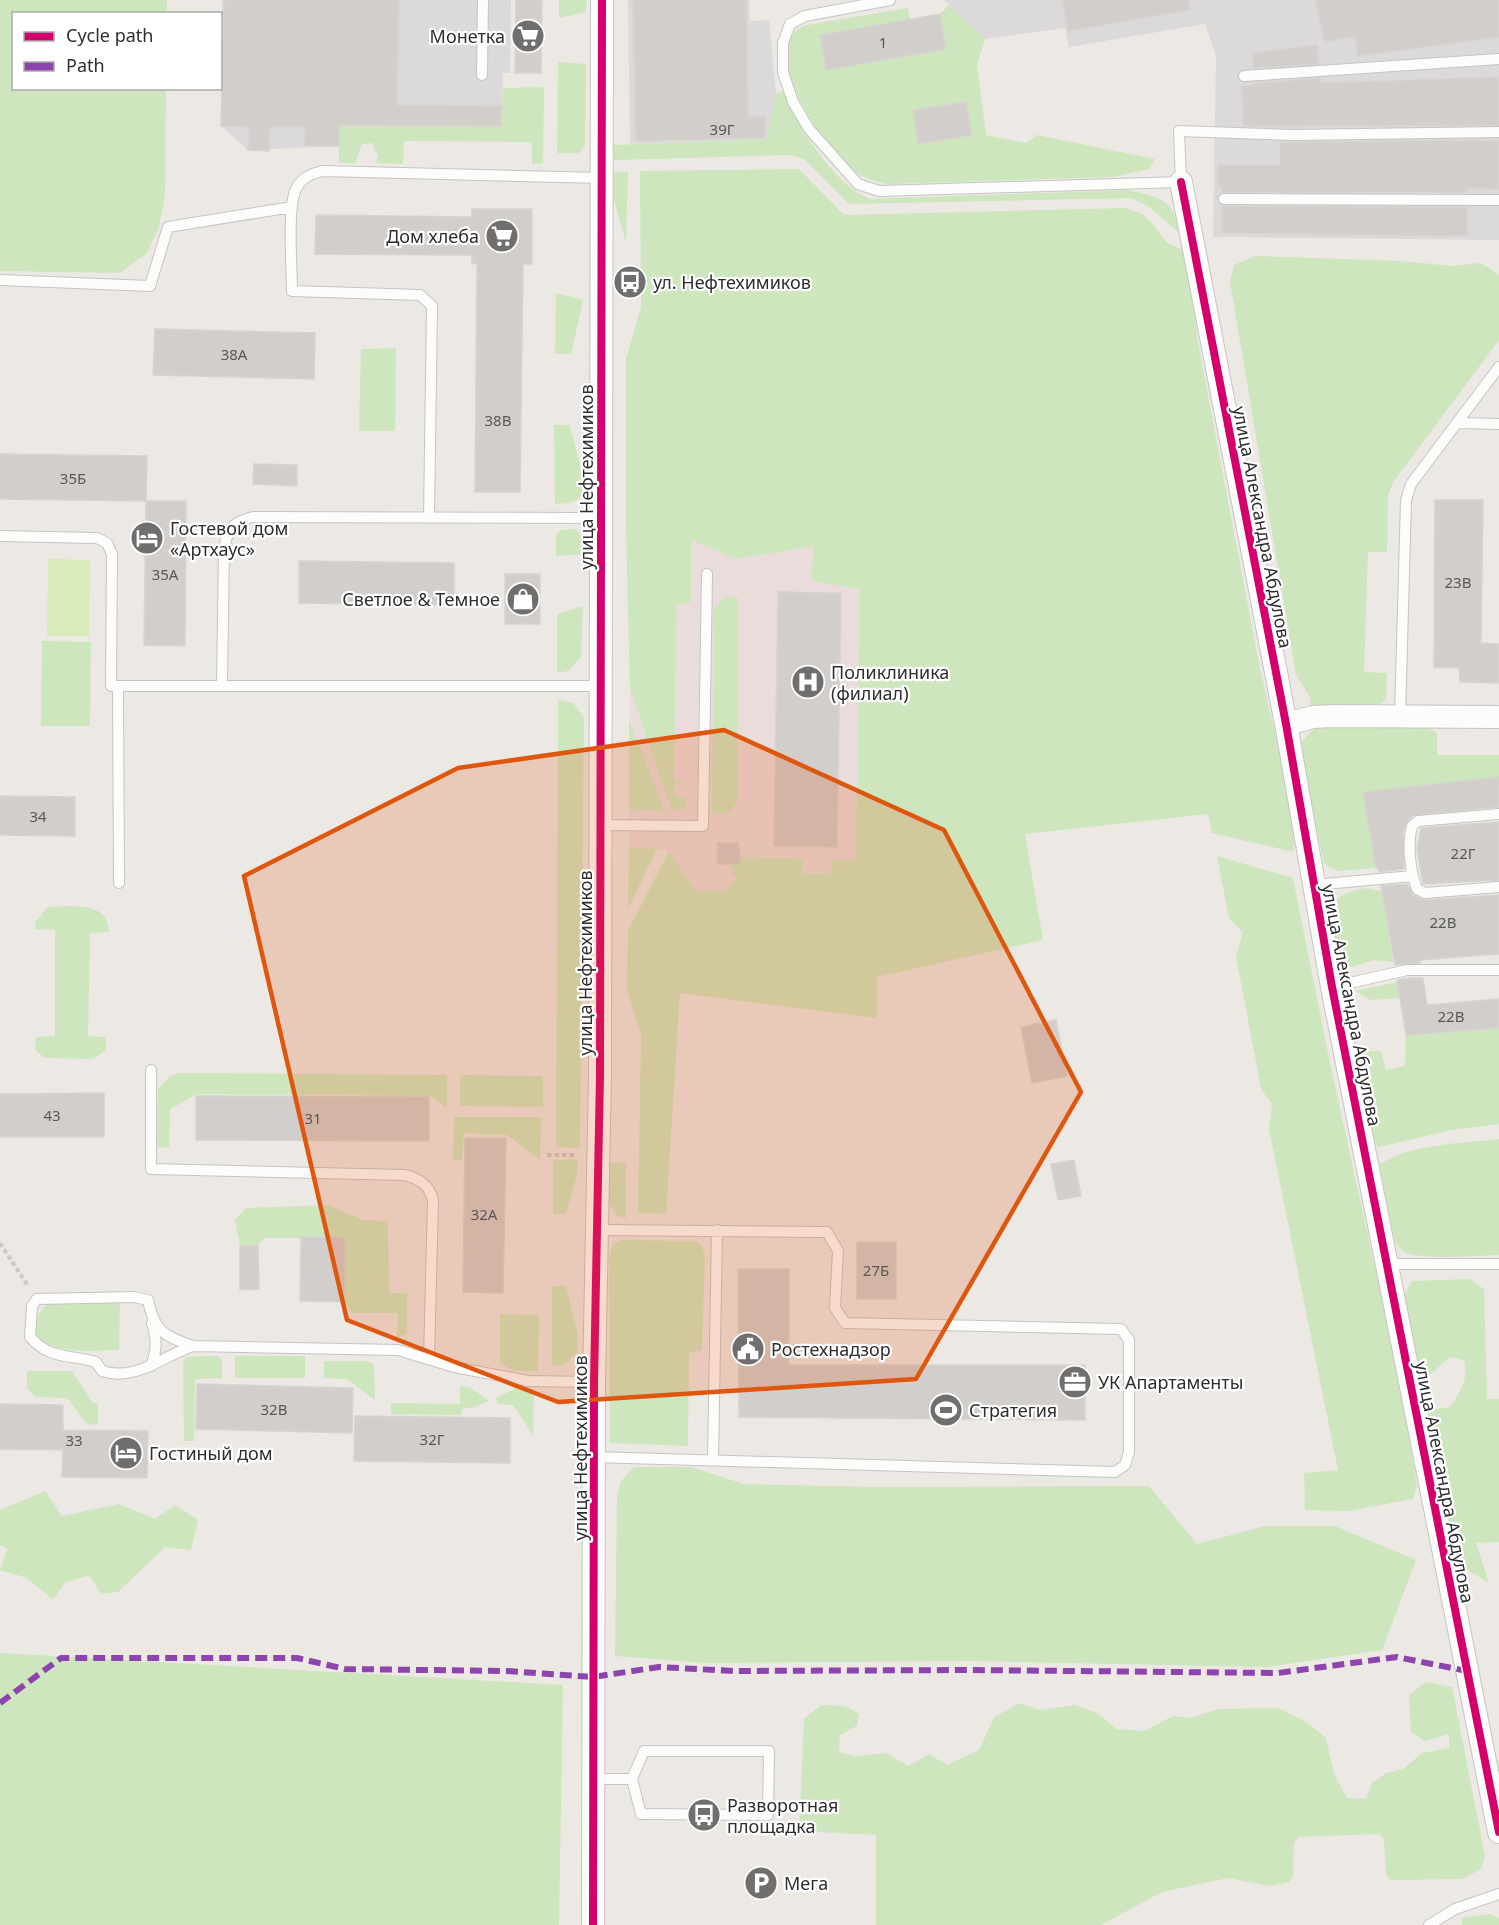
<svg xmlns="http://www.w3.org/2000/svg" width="1499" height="1925" font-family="'Noto Sans',sans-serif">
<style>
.industrial{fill:#dcd9db}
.medical{fill:#e9dcdb}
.green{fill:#cee6be;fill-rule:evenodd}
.pitch{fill:#d9eabb}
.building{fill:#d1cecb;stroke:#d7d4d0;stroke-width:1.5}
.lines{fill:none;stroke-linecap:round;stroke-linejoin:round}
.service-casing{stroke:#c5c4c5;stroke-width:12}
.minor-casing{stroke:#c5c4c5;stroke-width:24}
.path{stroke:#c9c9c8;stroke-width:4;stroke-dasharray:4.5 3;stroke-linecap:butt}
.service{stroke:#fcfcfb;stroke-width:10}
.minor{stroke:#fcfcfb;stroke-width:22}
.quiet{stroke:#8e44ad;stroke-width:6;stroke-dasharray:12 6;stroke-linecap:butt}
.cycleway-casing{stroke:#fff;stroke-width:11}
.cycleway{stroke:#d6006c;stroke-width:8}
.marked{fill:#df570e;fill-opacity:0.2;stroke:#df570e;stroke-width:4.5;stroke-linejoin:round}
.labels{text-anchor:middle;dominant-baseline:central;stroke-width:4.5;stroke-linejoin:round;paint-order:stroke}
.number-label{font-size:15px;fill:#585857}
.poi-label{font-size:18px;fill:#2e2e2e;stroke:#fff;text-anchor:start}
.street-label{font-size:18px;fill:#2e2e2e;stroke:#fff}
</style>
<rect width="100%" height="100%" fill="#ece8e4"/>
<!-- industrial -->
<path class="industrial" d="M222,0H511L510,73H503L501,127L339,125V146L248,150L221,126Z
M628,0H749L750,21L769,20L776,93L767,139L630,144Z
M944,0H1499V240L1213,237L1216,56L1205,24L1069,47L1065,28L985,39Z"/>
<!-- medical -->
<path class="medical" d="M626,523L640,563L691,540L736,559L815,545L860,589L856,860L832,873L803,874V859L736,878L725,892L695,890L669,851L629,848L630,688Z"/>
<!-- green -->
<path class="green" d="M0,0H167V13L14,14V88L166,89L165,195L159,227L146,254L120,273L0,271Z
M559,0H587L586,12L559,18Z
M949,5L985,39L977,65L986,135L1026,143L1037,135L1155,159L1149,169L1113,177L887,184C871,181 859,176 846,165C822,143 758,51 802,26L908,8L910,19L820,35L826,70L946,49L940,14ZM966,102L972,135L918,143L913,110Z
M558,62L586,64L585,146L579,153H557Z
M544,87L543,163L532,164V142L404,141L403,164L376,163L378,156L372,143L362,144L355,163H339V125L501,126L503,88Z
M783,92C797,124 837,190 872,199L1127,190C1165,198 1171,199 1183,236L1149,207L1132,198L849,204L804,159L790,155L614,160V145L767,139L776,93Z
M799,169L844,215L1125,208L1141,213L1153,224L1166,242L1185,251L1200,353L1259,664L1292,807L1294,852L1212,833L1208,814L1025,834L1043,940L877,977V1018L680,993L666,1214L638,1213L641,1035L627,989L628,931L669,851L695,890L725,892L736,879L728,864L740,857L803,859V874L832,873L833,860H856L860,589L811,581L814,546L736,559L691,540V602L676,605L674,782L686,783L675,785L674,796L686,797V809H671L630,688L626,523V359L641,307L640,171Z
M613,172H628L626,242L613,197Z
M1255,256L1399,261L1453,266L1481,263L1499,275V340L1394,481L1388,495L1387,552H1368L1364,672L1387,673L1386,700L1380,704L1310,706L1311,699L1296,674L1230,282L1234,265Z
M556,293L583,300L571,354H555Z
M396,348L395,431H359L361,349Z
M554,425H570L585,485C582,503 571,503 555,504Z
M576,529L582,537L584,554L556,556V535L561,530Z
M726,597H738L737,802L728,813H712L714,608Z
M583,606L581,657L568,671L557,673V614Z
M42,641L91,642L90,726H41Z
M558,700L573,703L584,717L580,1148L556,1147Z
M629,720L665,811L629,809Z
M1315,727L1428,728L1437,733V755H1499V777L1363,792L1376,868L1338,871L1324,864L1299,745Z
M629,848L657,849L628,909Z
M1217,856L1293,878L1330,1063L1395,1359L1417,1485L1413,1499L1347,1511L1305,1510L1304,1473L1338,1470L1269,1129L1272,1104L1261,1089L1236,956L1243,933L1229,918Z
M1365,888L1382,891L1393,962L1375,960L1350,967L1341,961C1334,922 1315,897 1365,888Z
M48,907C72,907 108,900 109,932L90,933L88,1036L106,1037V1050L93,1059L45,1058L35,1050L36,1037L55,1036V930L35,929L36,921Z
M1398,982L1401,998L1371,1000L1355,991Z
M1499,1028V1124L1451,1130L1379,1147L1371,1142L1358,1058L1362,1051H1381L1386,1070L1405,1066L1406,1035Z
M178,1073L447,1075V1108L431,1096L197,1094L170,1109L169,1148L157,1147L158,1089L170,1076Z
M460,1075L543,1076V1107L460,1106Z
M454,1117H541L540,1160L507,1135L464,1133L462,1160H453Z
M1499,1139V1255C1479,1255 1416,1262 1402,1250C1393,1243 1391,1227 1388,1216C1383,1199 1378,1183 1379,1165C1411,1143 1461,1144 1499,1139Z
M578,1159L577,1175L566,1214H553V1160Z
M626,1162V1218L617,1216L609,1203V1163Z
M328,1205L363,1220L388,1221L389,1293H407V1333L397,1338L398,1313H352L345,1302V1238H264L258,1246H240L235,1220L246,1208Z
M621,1240L694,1241L701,1245L705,1255L702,1351L689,1352L688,1446L610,1443L609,1255L613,1244Z
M1470,1279L1484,1289L1487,1399H1499V1542L1476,1543L1489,1583L1459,1565L1443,1524L1447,1484L1430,1450L1429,1410L1450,1407C1461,1391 1469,1379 1464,1360L1450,1357L1426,1378L1417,1368L1401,1301L1412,1281Z
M552,1286H566L578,1334L577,1354L562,1365L552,1366Z
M120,1301L119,1350C98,1350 35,1357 35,1327C35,1316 41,1310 49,1303Z
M500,1314L539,1315L538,1371H514L500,1364Z
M218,1356L222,1359V1378L195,1379L194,1441H184L183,1362L186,1357Z
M235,1356H305V1378H235Z
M324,1361H368L374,1365L375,1400L347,1379L324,1378Z
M27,1371H72L93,1403H98V1425L87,1424L67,1398L36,1397L27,1388Z
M460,1386L470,1387L489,1401L472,1408H463L461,1415L391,1414V1403L460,1404Z
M516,1388L534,1390L533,1435L513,1405L498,1404L496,1398Z
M634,1467H691L744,1484L878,1487L1149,1486L1197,1544L1265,1526H1335L1416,1560L1382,1650L1269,1667L971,1661L705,1663L615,1656L617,1496L621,1481Z
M45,1491L62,1516L119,1504L155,1519L175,1505L198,1520L191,1550L165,1547L118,1592L101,1594L89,1575L65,1583L53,1600L27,1578L0,1570L7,1549L0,1545V1510Z
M0,1653L563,1685L559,1925H0Z
M1426,1682L1452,1687L1485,1856L1481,1869L1463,1879L1390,1880L1386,1875L1384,1839L1379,1834L1299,1837L1294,1843L1293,1876L1289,1882L1271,1886L1228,1878L1162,1892L1101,1925H876V1835L799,1831L804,1719L821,1705L845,1706L859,1714L857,1726L840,1735L839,1752L856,1756L886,1753L908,1766L929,1754L947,1765L979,1750L994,1717L1020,1703L1040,1710L1075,1705L1099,1714L1116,1729L1144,1731L1173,1716L1190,1718L1219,1709L1278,1708L1308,1723L1326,1738L1334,1774L1347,1798L1366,1799L1372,1783L1386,1773L1403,1769L1422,1753L1449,1748V1734L1425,1741L1411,1732L1409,1695Z
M1490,1914L1499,1918V1925H1462V1918Z"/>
<!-- pitch -->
<path class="pitch" d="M48,559L90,560L89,636H47Z"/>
<!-- building -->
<path class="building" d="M224,0H399L397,105L502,106L501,126L339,125V146H304L305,127H270L269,151L248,150L249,127L221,126Z
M516,0H542L541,73H515Z
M633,0H746L748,117L765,116V138L636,141Z
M1062,0H1189V10L1068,31Z
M1315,0H1499V37L1358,56L1355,36L1325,42Z
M940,14L946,49L826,70L820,35Z
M1317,45L1319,64L1254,68L1252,53Z
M1499,77V125L1243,126L1242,86L1256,85V83L1320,78L1321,83Z
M966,102L972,135L918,144L913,110Z
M1499,140V189L1467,188V192H1222V186H1218V165H1280V142Z
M1222,206L1467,207V236L1222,233Z
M472,209H532V264H523L520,492H475L477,263L472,264V255L315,254L316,215L472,217Z
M155,329L315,333L314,379L153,375Z
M0,454L147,456L146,501L0,499Z
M254,464L297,465V486L253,484Z
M1435,500H1483L1481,643L1499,644V683L1460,682L1459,668L1434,667Z
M146,501H186L185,646L144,645Z
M299,561L454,563V605L299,603Z
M505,574H540V624H505Z
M778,592L841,593L837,847L774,846Z
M1499,777V807L1414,815L1407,821L1403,832L1404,869L1379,872L1378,868H1376L1363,792Z
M0,796L75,797V836L0,835Z
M1499,822V880L1423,884L1417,849L1421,828Z
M717,843H739L740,864H717Z
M1407,884L1413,895L1425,900L1499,895V954L1420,960V963L1395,965L1381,886Z
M1408,978H1423L1427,1005L1499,999V1028L1406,1035L1397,980Z
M1056,1020L1067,1076L1032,1083L1021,1027Z
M104,1093V1137H0V1094Z
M196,1096L429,1097V1141L196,1140Z
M465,1138H506L503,1293L463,1292Z
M1074,1160L1081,1196L1058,1200L1051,1164Z
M301,1237H345V1302L300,1301Z
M857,1242H896V1299H857Z
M240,1246H258L259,1289L240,1290Z
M738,1269H789V1365H1085V1420L739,1417Z
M197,1384L353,1388L352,1433L196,1429Z
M0,1404L63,1405V1430L148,1431L147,1478L62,1477L63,1450L0,1449Z
M355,1416L510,1418V1463L354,1461Z"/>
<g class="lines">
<defs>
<path id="service" d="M890,0L805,16L790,24L783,43V72L793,102L809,129L858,184L879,191L1181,182L1179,131L1294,135L1499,132
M482,75L483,0
M1244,76L1499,59
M1224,199L1499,200
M0,280L150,286L168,227L292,207
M1457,423L1499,424
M429,518L432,306L420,295L292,291C292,269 287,207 296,189C301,178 311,174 322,171L602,178
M0,536L97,538L107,543L112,554L111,686H601
M222,685L224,547C229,527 233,522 253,517L601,518
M118,686L119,883
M1400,717L1406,500L1411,484L1499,367
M1499,814L1418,821L1412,826C1407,844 1410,871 1417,889L1425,893L1499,887
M601,825L703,826L707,574
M1314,885L1412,876
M1332,987L1407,970H1499
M151,1070V1169L404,1175C419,1178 429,1185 433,1200L429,1359
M1387,1264H1499
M193,1346C163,1356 135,1382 102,1371L96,1362C69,1354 50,1360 30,1337L32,1306L37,1299L134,1297L148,1300C154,1331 164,1336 193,1346L398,1350L454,1367L528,1381L594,1382
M151,1366C157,1350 157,1339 152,1323
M594,1457L1115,1472L1125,1465L1129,1452V1340L1121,1329L845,1323L835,1308L838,1251L827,1232L599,1230
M713,1460L717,1230
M644,1751H769L768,1815L641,1814L632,1779Z
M592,1779H632
M1429,1925L1455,1909L1499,1894"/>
<path id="minor" d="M1181,182L1286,724L1332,987L1499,1832
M1286,724L1313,717L1332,716L1499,717
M593,1925L594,1382L600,1075L602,0"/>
</defs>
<!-- service casing -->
<use href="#service" class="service-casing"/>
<!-- minor casing -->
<use href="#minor" class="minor-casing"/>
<!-- path -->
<path class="path" d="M547,1155H577
M0,1243L28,1286"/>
<!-- service -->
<use href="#service" class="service"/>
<!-- minor -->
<use href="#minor" class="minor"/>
<!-- quiet -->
<path class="quiet" d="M0,1703L61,1658H297L345,1669L507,1671L593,1677L659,1667L733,1671L970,1670L1278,1673L1397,1657L1467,1671"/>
<defs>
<path id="cycleway" d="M1181,182L1286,724L1332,987L1499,1832
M593,1925L594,1382L600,1075L602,0"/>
</defs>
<!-- cycleway casing -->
<use href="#cycleway" class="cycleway-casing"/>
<!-- cycleway -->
<use href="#cycleway" class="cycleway"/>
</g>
<!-- marked area -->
<path class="marked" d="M724,730L944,830L1081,1092L916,1379L558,1402L347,1320L244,876L458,768Z"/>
<!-- icons -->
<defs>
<symbol id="supermarket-disc" viewBox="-11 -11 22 22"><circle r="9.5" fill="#706f6e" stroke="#fff"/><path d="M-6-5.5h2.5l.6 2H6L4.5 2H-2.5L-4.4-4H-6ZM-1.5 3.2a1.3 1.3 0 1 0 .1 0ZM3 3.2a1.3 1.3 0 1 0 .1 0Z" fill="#fff"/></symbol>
<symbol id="bus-disc" viewBox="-11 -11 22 22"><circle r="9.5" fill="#706f6e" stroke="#fff"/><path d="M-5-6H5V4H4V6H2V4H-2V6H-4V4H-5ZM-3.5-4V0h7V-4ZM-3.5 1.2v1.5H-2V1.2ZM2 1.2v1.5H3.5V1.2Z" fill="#fff"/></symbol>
<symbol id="hotel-disc" viewBox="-11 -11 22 22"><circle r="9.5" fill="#706f6e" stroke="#fff"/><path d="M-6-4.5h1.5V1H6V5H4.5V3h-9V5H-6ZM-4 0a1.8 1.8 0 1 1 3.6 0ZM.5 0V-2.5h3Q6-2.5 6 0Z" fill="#fff"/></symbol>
<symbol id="shop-disc" viewBox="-11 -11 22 22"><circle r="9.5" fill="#706f6e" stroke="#fff"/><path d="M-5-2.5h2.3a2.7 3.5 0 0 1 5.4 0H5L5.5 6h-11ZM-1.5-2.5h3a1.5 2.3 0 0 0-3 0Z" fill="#fff"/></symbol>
<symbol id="hospital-disc" viewBox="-11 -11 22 22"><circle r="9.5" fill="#706f6e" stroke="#fff"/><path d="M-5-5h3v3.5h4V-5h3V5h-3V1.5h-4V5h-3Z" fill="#fff"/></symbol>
<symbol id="civic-disc" viewBox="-11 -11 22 22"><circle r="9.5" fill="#706f6e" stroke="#fff"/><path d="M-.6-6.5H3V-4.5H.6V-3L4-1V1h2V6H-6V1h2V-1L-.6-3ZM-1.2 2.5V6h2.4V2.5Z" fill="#fff"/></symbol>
<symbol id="office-disc" viewBox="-11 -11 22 22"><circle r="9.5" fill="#706f6e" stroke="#fff"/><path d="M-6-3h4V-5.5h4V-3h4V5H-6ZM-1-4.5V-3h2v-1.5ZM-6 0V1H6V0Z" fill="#fff"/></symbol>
<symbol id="stadium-disc" viewBox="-11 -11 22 22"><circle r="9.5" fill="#706f6e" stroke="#fff"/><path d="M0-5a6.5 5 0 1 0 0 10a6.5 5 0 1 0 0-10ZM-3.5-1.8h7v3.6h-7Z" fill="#fff"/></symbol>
<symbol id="parking-disc" viewBox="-11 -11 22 22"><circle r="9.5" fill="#706f6e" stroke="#fff"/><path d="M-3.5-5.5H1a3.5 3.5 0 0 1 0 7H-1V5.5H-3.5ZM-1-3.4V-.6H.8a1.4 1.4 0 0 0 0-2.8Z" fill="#fff"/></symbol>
</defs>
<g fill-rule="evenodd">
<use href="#supermarket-disc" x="509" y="17" width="38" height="38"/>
<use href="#supermarket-disc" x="483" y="217" width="38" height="38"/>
<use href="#bus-disc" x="611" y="263" width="38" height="38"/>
<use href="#hotel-disc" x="128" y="519" width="38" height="38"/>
<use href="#shop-disc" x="504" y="580" width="38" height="38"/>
<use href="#hospital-disc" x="789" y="663" width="38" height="38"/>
<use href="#civic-disc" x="729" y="1330" width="38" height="38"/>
<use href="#office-disc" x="1056" y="1363" width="38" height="38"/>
<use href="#stadium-disc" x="927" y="1391" width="38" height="38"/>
<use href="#hotel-disc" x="107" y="1434" width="38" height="38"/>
<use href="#bus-disc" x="685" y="1796" width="38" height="38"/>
<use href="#parking-disc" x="742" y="1864" width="38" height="38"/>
</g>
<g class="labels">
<!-- number labels -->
<g class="number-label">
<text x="883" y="42">1</text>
<text x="722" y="129">39Г</text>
<text x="234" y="354">38А</text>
<text x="498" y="420">38В</text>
<text x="73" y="478">35Б</text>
<text x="165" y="574">35А</text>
<text x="1458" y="582">23В</text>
<text x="38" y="816">34</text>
<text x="1463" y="853">22Г</text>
<text x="1443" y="922">22В</text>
<text x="1451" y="1016">22В</text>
<text x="52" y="1115">43</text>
<text x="313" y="1118">31</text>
<text x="484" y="1214">32А</text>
<text x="876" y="1270">27Б</text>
<text x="274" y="1409">32В</text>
<text x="432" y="1439">32Г</text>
<text x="74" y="1440">33</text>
</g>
<!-- poi labels -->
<g class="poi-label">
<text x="505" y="36" text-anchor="end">Монетка</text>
<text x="479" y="236" text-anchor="end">Дом хлеба</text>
<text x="653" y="282">ул. Нефтехимиков</text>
<text x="170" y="528">Гостевой дом<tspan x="170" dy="21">«Артхаус»</tspan></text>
<text x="500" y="599" text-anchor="end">Светлое &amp; Темное</text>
<text x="831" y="672">Поликлиника<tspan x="831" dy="21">(филиал)</tspan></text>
<text x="771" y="1349">Ростехнадзор</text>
<text x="1098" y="1382">УК Апартаменты</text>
<text x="969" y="1410">Стратегия</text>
<text x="149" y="1453">Гостиный дом</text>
<text x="727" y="1805">Разворотная<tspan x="727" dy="21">площадка</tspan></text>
<text x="784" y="1883">Мега</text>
</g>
<!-- street labels -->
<g class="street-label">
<text transform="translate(586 477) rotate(-90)">улица Нефтехимиков</text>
<text transform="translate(1263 527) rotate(79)">улица Александра Абдулова</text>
<text transform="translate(585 963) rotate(-90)">улица Нефтехимиков</text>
<text transform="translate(1352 1005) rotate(79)">улица Александра Абдулова</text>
<text transform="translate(580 1448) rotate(-90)">улица Нефтехимиков</text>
<text transform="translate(1445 1482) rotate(79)">улица Александра Абдулова</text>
</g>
</g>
<!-- legend -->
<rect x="12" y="12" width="210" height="78" fill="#ffffff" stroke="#ababab" stroke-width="1.5"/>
<rect x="24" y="32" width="30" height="9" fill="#d6006c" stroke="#ababab" stroke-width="1.5"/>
<text x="66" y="42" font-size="18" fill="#2e2e2e">Cycle path</text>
<rect x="24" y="62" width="30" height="9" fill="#8e44ad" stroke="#ababab" stroke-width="1.5"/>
<text x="66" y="72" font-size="18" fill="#2e2e2e">Path</text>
</svg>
